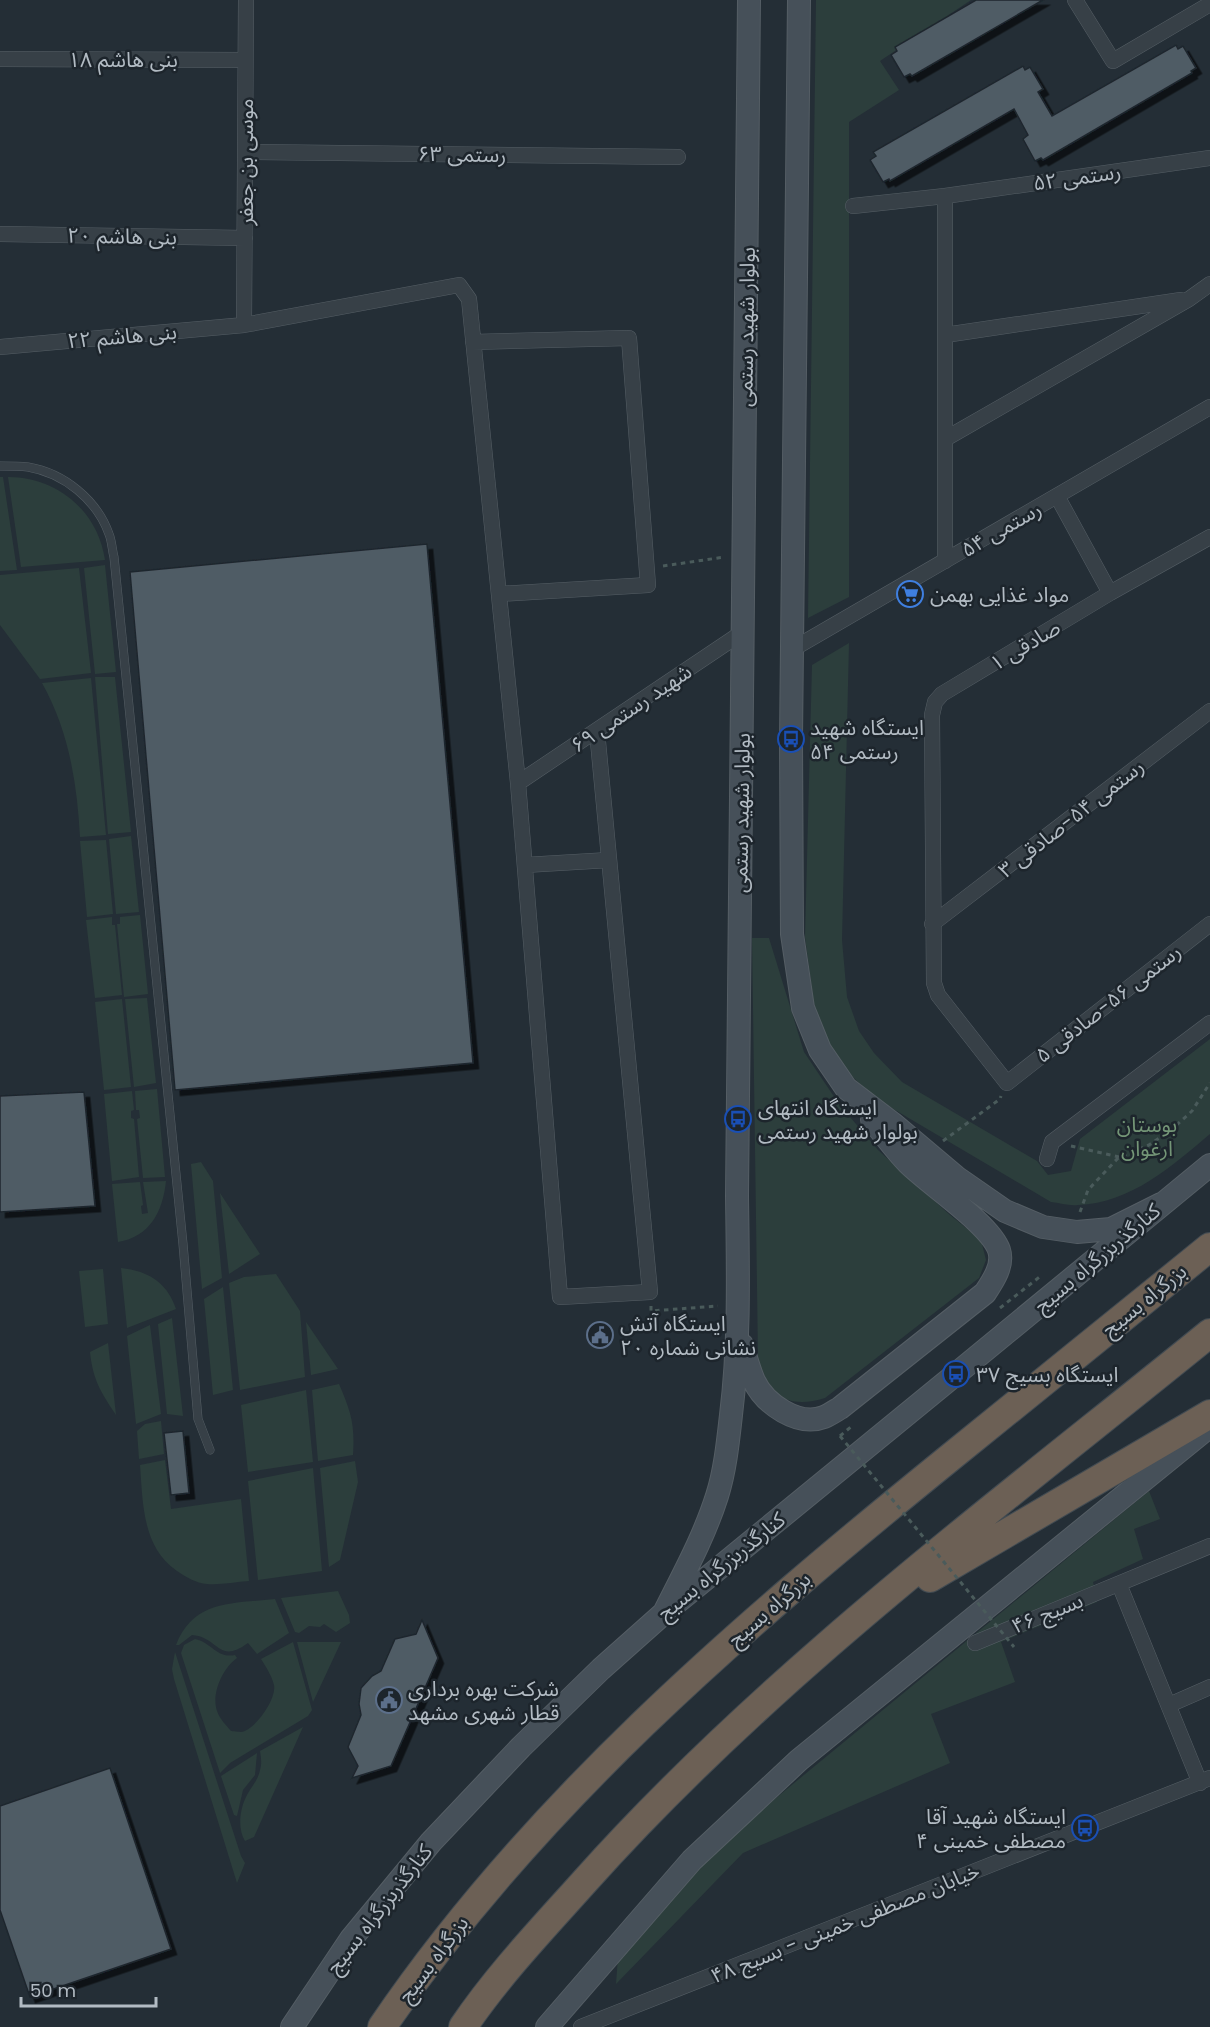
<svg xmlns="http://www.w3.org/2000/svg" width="1210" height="2027" font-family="Poppins,'Noto Sans Arabic',sans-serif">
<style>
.green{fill:#2c3e3c}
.building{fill:#505b65;stroke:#1f272e;stroke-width:1.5;filter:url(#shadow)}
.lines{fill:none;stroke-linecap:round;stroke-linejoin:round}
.lane-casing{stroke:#555e65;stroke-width:9}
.street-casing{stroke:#555e65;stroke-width:16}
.secondary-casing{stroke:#555e65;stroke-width:24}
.highway-casing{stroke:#424b52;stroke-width:30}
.path{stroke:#4a5b5b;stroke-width:3;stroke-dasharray:4.5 4.5;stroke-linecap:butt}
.lane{stroke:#374047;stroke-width:8}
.street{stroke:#374047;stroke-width:15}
.secondary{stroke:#465059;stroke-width:22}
.highway{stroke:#6c6055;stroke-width:28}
.path-bridge{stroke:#4a5b5b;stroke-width:3;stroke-dasharray:4.5 4.5;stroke-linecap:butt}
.labels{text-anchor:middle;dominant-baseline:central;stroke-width:5;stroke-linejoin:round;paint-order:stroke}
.street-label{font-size:21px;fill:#b2bbc3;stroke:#1d252c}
.poi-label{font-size:21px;fill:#b2bbc3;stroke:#1d252c;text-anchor:start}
.park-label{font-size:21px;fill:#749677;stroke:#1d252c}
</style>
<defs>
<filter id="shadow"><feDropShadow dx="5.5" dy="5.5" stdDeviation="0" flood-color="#0009"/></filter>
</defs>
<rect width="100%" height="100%" fill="#242e36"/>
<!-- green -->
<path class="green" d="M816,0H971L880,61L899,90L849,122V597L808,618Z
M0,477H3L17,570L0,571Z
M8,477C57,477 98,511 105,560L21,567Z
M105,565L116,672L95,674L84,568Z
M79,568L91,673L40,679L0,625V575Z
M849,643L842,940L847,997L859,1031L874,1053L902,1082L1037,1161L1048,1175L1071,1171L1080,1139L1210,1039V1134C1172,1166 1131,1203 1078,1205C1069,1206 1060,1203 1051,1202L873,1097L843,1067L827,1039L814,1005L805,937L812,665Z
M95,677H115L131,832L108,834Z
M91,678L106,835L80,837C77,783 69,731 42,683Z
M131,836L139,912L116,914L109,839Z
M106,840L113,914L87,917L80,841Z
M140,915L148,994L124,997L117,924H120V917Z
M112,917V925H115L122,995L95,998L86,920Z
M752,938H769L804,1052L839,1104L878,1150L950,1215L981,1240L986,1260L979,1278L825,1398C788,1410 764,1395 758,1357Z
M147,998L156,1083L134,1087L125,999Z
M122,999L131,1087L104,1090L95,1002Z
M157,1089L165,1177L143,1178L137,1119L140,1118L139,1110H136L135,1091Z
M132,1091L134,1110L131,1111V1118L134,1119L139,1177L112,1181L104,1094Z
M201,1162L213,1181L222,1278L202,1289L191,1164Z
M166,1181C163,1211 150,1237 118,1242L112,1184L140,1182L143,1205L141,1206L142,1214L148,1213L143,1182Z
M220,1193L260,1254L229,1274Z
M121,1268C148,1271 167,1282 176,1309L127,1328Z
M103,1269L108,1324L85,1327L79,1271Z
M276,1274L300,1311L305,1377L240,1390L229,1283L244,1277Z
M223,1287L233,1390L213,1395L204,1299Z
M172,1318L183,1416L167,1414L158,1324Z
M306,1322L338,1369L311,1375Z
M150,1325L161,1414L136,1424L127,1336Z
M108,1343L116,1415C101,1392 93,1381 90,1352Z
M339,1384C351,1412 355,1424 353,1455L318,1461L312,1390Z
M306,1390L313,1462L248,1472L241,1405Z
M161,1421L164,1454L139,1459L137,1431L145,1424Z
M165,1460L171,1509L241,1499L249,1581C235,1582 221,1585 207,1584C196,1583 186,1577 177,1571C142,1547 143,1503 140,1465Z
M355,1461L358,1482L340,1560L329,1567L320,1468Z
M313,1468L322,1571L258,1580L248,1481Z
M1149,1491L1160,1519L1134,1529L1143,1559L1093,1582L1097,1602L1001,1642L1015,1682L931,1714L950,1763L743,1853L616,1984L618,1957L697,1863Z
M338,1591L349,1615L350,1623L336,1632L324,1624L320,1627L309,1626L299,1633L295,1632L281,1598Z
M275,1599L289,1633L257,1654L248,1643C218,1665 219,1637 192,1635L179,1645H176C194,1599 234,1604 275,1599Z
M195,1639C211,1642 217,1659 235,1655L237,1658C223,1668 211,1693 217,1711C219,1718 226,1725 231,1731C232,1731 240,1732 241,1732C254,1731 277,1699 274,1685C272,1676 266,1667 261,1659L293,1642L312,1710L308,1716L230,1763L220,1773L181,1653L184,1645Z
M297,1642H341L313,1702Z
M175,1652L241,1856L245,1863L237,1883L174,1679L172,1669Z
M303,1727L254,1837L245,1841C237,1828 240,1808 247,1795C252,1786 258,1780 260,1770C262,1764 261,1757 260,1751Z
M257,1753L255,1775L243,1790L237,1816L234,1815L221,1776Z"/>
<!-- building -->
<path class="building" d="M976,0H1043L912,76L910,74L904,77L891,55L897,51L895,47Z
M1176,45L1178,49L1183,46L1196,68L1191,71L1192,73L1043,160L1041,158L1035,161L1023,139L1028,135L1014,109L890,181L889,179L883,182L870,160L876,156L873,152L1023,66L1025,70L1030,67L1043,89L1038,92L1052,116Z
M427,544L473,1063L175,1090L130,572Z
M84,1092L95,1206L0,1212V1096Z
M183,1431L189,1493L171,1495L164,1433Z
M422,1620L438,1658L391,1766L352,1778L358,1766L348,1747L361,1715L359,1704L361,1688L372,1676L381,1671L395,1639L416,1634Z
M110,1768L171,1949L30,1997L0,1910V1806Z"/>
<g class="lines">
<defs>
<path id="lane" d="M0,466C9,466 19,466 28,467C64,473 97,500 109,534C112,541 112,550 114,557L183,1244L198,1419L210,1450"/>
<path id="street" d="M1075,0L1113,61L1210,4
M0,59L245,60
M245,152L678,157
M945,196V561
M853,206L945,196L1210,158
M0,234L245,238
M244,325L246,0
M945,335L1181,300
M473,342L629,338L648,585L499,594
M0,347L244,325L459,285L469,299L518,783L560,1297L650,1292L597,731
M945,439L1189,299L1210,284
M1057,496L1110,593
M1210,537L1110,593L942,694L935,702L932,715L934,983L938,995L1007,1083L1210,924
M791,650L1210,407
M518,783L743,632
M525,865L609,860
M932,924L1210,711
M1047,1159L1052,1142L1210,1023
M1119,1584L1200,1783
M975,1643L1210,1546
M1169,1705L1210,1687
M581,2027L1210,1778"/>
<path id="secondary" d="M799,0L791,739L792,934L803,1008L820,1050L846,1088L892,1123L956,1177L1005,1211L1043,1227L1077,1232L1111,1229L1161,1204
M742,1345C746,1357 749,1370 754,1381C765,1404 798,1427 824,1417C829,1415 835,1411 840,1408L985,1293C993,1281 1004,1265 999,1250C990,1224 930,1185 908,1163C895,1150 884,1134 872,1120
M664,1613C683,1575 704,1537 717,1496C725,1471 728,1442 731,1415C740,1342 738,1269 737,1196L749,0
M292,2027L351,1939L431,1842L521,1747L601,1669L664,1613L956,1374L1210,1165
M547,2027L692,1860L799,1760L1210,1426"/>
<path id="highway" d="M930,1578L1210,1414
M382,2027C533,1805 740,1628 947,1460C1035,1389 1122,1318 1210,1247
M463,2027C498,1975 543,1928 585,1881C769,1675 996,1507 1210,1333"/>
</defs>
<!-- lane casing -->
<use href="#lane" class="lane-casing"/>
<!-- street casing -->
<use href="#street" class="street-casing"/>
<!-- secondary casing -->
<use href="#secondary" class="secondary-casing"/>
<!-- highway casing -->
<use href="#highway" class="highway-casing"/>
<!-- path -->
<path class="path" d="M663,566L725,557
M943,1141L1000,1099L1001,1096
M1071,1146L1119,1157
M1080,1212L1088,1190L1119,1157L1149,1145L1170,1131L1192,1111L1210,1083
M651,1306V1311L718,1306
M1000,1308L1042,1275
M840,1436L852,1426"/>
<!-- lane -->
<use href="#lane" class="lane"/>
<!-- street -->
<use href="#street" class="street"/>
<!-- secondary -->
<use href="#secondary" class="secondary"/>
<!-- highway -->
<use href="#highway" class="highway"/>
<!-- path-bridge -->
<path class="path-bridge" d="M840,1436L1014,1647"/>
</g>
<!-- icons -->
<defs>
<symbol id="supermarket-ring" viewBox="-11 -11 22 22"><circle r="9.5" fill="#1d252c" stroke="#3f7fe0" stroke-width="1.5"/><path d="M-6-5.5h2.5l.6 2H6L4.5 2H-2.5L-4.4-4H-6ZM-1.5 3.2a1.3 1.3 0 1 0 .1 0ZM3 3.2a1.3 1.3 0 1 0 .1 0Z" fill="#3f7fe0"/></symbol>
<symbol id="bus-ring" viewBox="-11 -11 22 22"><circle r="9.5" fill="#1d252c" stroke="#1a4fb4" stroke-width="1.5"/><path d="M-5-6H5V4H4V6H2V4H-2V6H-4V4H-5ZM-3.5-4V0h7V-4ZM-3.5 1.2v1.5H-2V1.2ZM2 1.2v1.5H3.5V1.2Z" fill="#1a4fb4"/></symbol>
<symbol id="civic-ring" viewBox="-11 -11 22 22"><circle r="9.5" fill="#1d252c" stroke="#5c6f8a" stroke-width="1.5"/><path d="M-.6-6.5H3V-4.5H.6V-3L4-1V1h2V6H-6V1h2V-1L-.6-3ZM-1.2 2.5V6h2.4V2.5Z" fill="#5c6f8a"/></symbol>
</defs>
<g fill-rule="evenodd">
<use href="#supermarket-ring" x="895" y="579" width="30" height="30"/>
<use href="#bus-ring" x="776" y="724" width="30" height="30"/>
<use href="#bus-ring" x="723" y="1104" width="30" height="30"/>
<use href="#civic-ring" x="585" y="1320" width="30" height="30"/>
<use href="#bus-ring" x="941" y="1359" width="30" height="30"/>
<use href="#civic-ring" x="374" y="1685" width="30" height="30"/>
<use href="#bus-ring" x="1070" y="1813" width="30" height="30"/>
</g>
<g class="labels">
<!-- street labels -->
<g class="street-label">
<text x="123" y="59">بنی هاشم ۱۸</text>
<text transform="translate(462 154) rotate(1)">رستمی ۶۳</text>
<text transform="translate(245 162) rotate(-90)">موسی بن جعفر</text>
<text transform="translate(1077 177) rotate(-8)">رستمی ۵۲</text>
<text transform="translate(122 236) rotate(1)">بنی هاشم ۲۰</text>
<text transform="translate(746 327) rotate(-89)">بولوار شهید رستمی</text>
<text transform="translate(122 336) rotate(-5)">بنی هاشم ۲۲</text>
<text transform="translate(1001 529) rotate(-30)">رستمی ۵۴</text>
<text transform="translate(1025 645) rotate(-31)">صادقی ۱</text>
<text transform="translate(631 708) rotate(-34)">شهید رستمی ۶۹</text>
<text transform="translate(741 813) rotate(-89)">بولوار شهید رستمی</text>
<text transform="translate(1071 818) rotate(-38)">رستمی ۵۴-صادقی ۳</text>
<text transform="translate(1108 1003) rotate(-38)">رستمی ۵۶-صادقی ۵</text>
<text transform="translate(1097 1258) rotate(-40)">کنارگذربزرگراه بسیج</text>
<text transform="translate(1144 1300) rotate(-39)">بزرگراه بسیج</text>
<text transform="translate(721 1566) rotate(-39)">کنارگذربزرگراه بسیج</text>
<text transform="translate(769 1609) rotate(-41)">بزرگراه بسیج</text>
<text transform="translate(1047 1613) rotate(-22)">بسیج ۴۶</text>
<text transform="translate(379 1909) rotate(-52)">کنارگذربزرگراه بسیج</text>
<text transform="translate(845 1923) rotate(-22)">خیابان مصطفی خمینی - بسیج ۴۸</text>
<text transform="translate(433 1959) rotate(-53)">بزرگراه بسیج</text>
</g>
<!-- poi labels -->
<g class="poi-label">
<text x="930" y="594">مواد غذایی بهمن</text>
<text x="810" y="727">ایستگاه شهید<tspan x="810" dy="24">رستمی ۵۴</tspan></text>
<text x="758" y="1107">ایستگاه انتهای<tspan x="758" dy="24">بولوار شهید رستمی</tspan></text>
<text x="620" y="1323">ایستگاه آتش<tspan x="620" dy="24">نشانی شماره ۲۰</tspan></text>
<text x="976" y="1374">ایستگاه بسیج ۳۷</text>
<text x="408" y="1688">شرکت بهره برداری<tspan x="408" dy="24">قطار شهری مشهد</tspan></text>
<text x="1066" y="1816" text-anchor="end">ایستگاه شهید آقا<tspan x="1066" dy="24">مصطفی خمینی ۴</tspan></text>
</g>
<!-- park labels -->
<g class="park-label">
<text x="1147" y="1124">بوستان<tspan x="1147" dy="24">ارغوان</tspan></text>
</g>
</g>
<!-- scale -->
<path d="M21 1997v9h135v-9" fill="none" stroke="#b2bbc3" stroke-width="3"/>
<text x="30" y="1997" font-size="18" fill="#b2bbc3" stroke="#1d252c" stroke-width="4.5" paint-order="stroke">50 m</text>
</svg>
